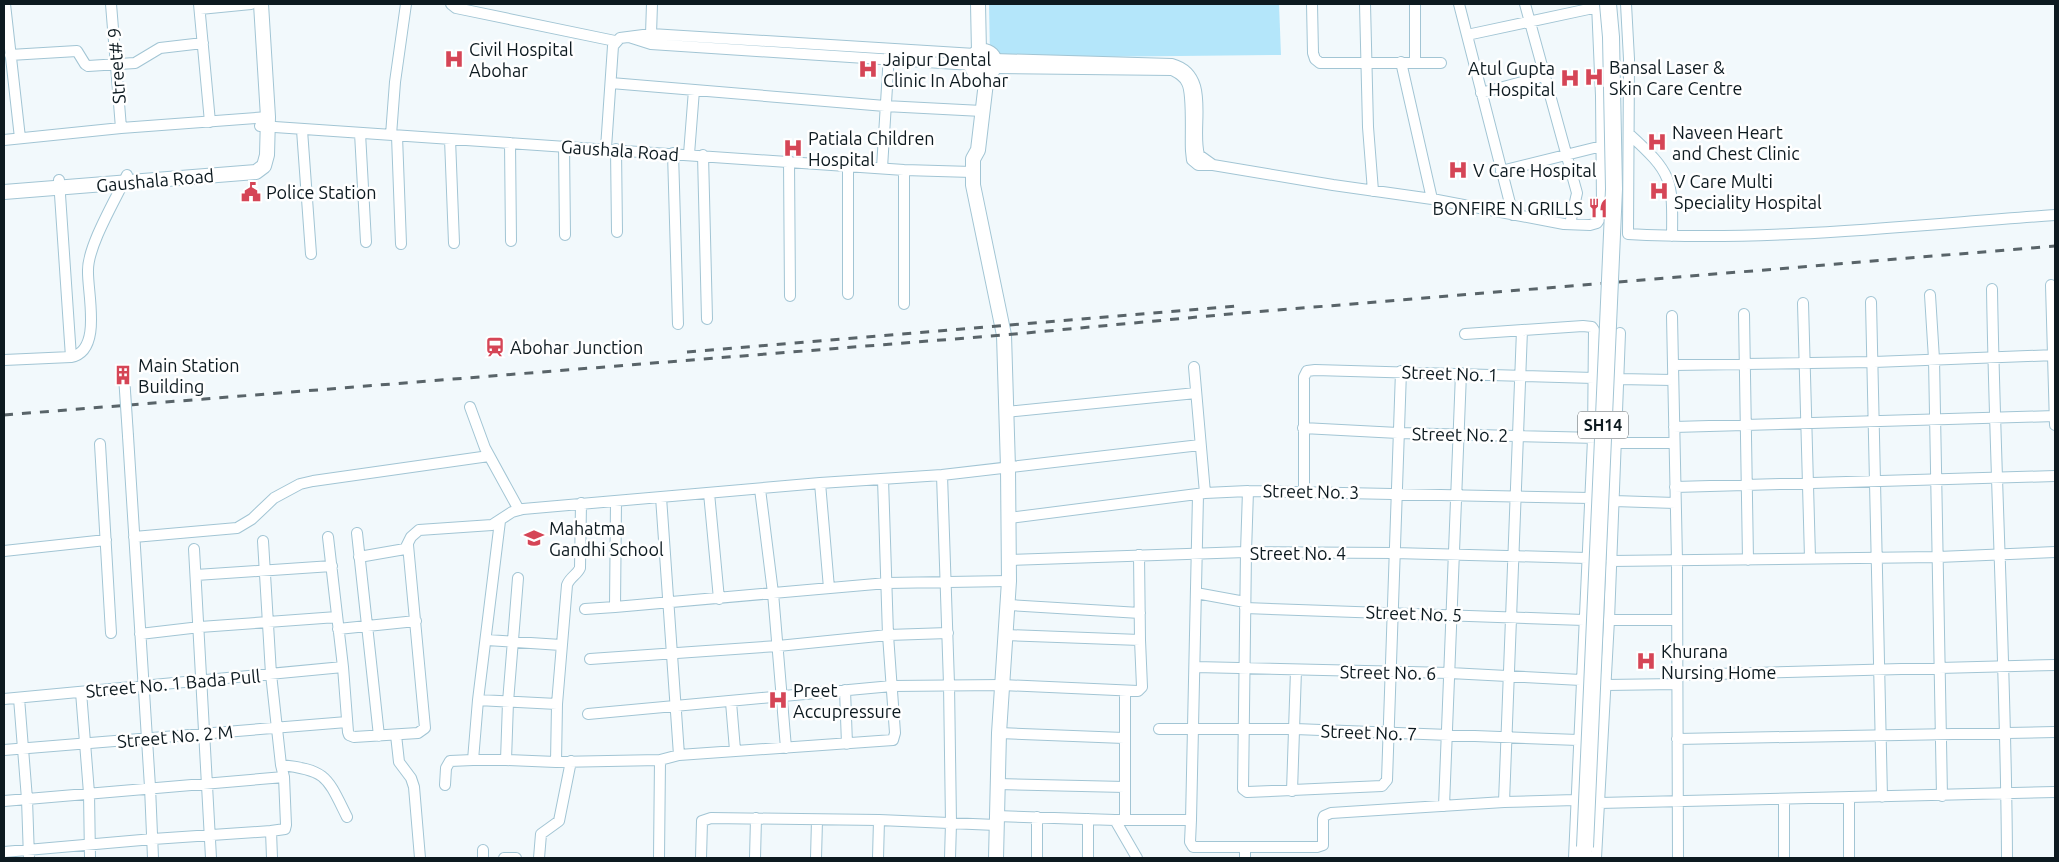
<svg xmlns="http://www.w3.org/2000/svg" width="2059" height="862" font-family="Ubuntu,sans-serif">
<style>
.green{fill:#b4e6fa}
.lines{fill:none;stroke-linecap:round;stroke-linejoin:round}
.street-casing{stroke:#a2c5d4;stroke-width:12}
.secondary-casing{stroke:#a2c5d4;stroke-width:16}
.primary-casing{stroke:#a2c5d4;stroke-width:18}
.street{stroke:#fff;stroke-width:10}
.secondary{stroke:#fff;stroke-width:14}
.primary{stroke:#fff;stroke-width:16}
.rail{stroke:#596469;stroke-width:3;stroke-dasharray:9 9;stroke-linecap:butt}
.street-bridge-casing{stroke:#a2c5d4;stroke-width:12;stroke-linecap:butt}
.primary-bridge-casing{stroke:#a2c5d4;stroke-width:18;stroke-linecap:butt}
.street-bridge{stroke:#fff;stroke-width:10}
.primary-bridge{stroke:#fff;stroke-width:16}
.labels{text-anchor:middle;dominant-baseline:central;stroke-width:5;stroke-linejoin:round;paint-order:stroke}
.shield{fill:#fff;stroke:#565f63;stroke-width:1}
.shield-label{font-size:16px;font-weight:bold;fill:#0d1a20}
.poi-label{font-size:18px;fill:#0d1a20;stroke:#fff;text-anchor:start}
.street-label{font-size:18px;fill:#0d1a20;stroke:#fff}
</style>
<rect width="100%" height="100%" fill="#f2f9fc"/>
<!-- green -->
<path class="green" d="M989,4H1279L1281,55L990,58Z"/>
<g class="lines">
<defs>
<path id="street" d="M5,4L20,138
M111,4L121,128
M199,4L210,122
M451,4L456,8L615,41
M1312,4L1313,53L1315,59L1320,63H1441
M1365,4L1368,127L1373,191
M1415,4V62
M1459,4L1513,215
M1525,4L1577,193L1570,224
M1626,4L1629,59L1628,234C1771,242 1913,225 2055,215
M200,9L251,4
M651,34L652,4
M1467,35L1598,7
M629,37L651,44L972,65
M10,55L77,51L85,64L88,66L135,63L160,48L203,43
M994,59L1172,64C1212,75 1191,126 1199,155L1213,165
M1401,62L1432,199
M994,68L1172,70C1178,73 1184,76 1187,83C1193,94 1190,137 1191,151L1192,160L1198,165H1213L1333,185L1432,199L1564,224L1590,225L1597,223L1601,217L1602,203L1601,96L1597,4
M611,83L885,106L982,111
M1481,93L1544,76
M260,126L904,170L972,172
M302,130L311,254
M360,133L366,242
M1629,134C1672,173 1673,179 1672,236
M391,135L395,82L406,4
M397,136L401,244
M450,139L454,243
M4,140L121,128L268,117
M510,143L511,241
M564,146L565,235
M606,148L613,46L620,38L651,34L975,54
M616,149L617,232
M673,153L678,324
M689,154L694,90
M703,155L707,319
M789,161L790,296
M848,166V294
M882,168L889,54
M904,170V304
M1501,171L1602,146
M59,180L71,357
M2051,285L2055,425
M1992,289C1995,479 2006,668 2007,858
M1930,295L1934,359L1942,796
M1871,302L1882,797
M1803,303L1810,558
M1744,314L1748,560
M1672,316L1677,561L1678,858
M1465,334L1583,326L1592,327L1594,330L1593,439L1574,858
M4,360L71,357C103,351 87,292 88,270C88,245 116,199 127,175
M1673,365L1874,362L2055,355
M1194,367L1205,493
M1618,379L1673,380
M470,407L485,448L519,510
M1006,412L1196,393
M1674,427L2055,416
M1303,428L1398,433L1598,438
M128,436L150,787L153,858
M1616,443H1674
M100,444L111,633
M942,475L949,684L951,823L950,858
M820,483L829,588
M1675,487L2055,476
M760,489L773,593L786,748
M1248,491L1246,552L1243,789L1247,792L1382,786L1387,780L1401,371
M1304,491V377L1307,371L1315,370L1594,378
M709,493L719,599
M661,497L679,755
M616,501L615,607L887,583L1009,581
M1614,501L1675,503
M1009,518L1205,493L1248,491L1590,498L1614,492
M500,521L478,700L557,704
M357,533L379,736
M134,537L237,528L252,519L274,498L300,484L313,481L489,456
M328,537L343,667L348,732L349,735L354,737L418,733L425,728L408,545
M263,541L271,674L281,765L284,777L286,825L285,829L271,831L272,858
M194,549L211,858
M4,551L106,540
M359,557L405,549L411,537L419,530L492,525L512,512L523,509L820,483L942,475L1200,445
M1010,560L1246,552L1394,553L1587,558
M1611,561L1938,557L2055,552
M196,575L332,566
M518,578L508,702L506,760L556,762L660,760L659,858
M1196,593L1245,602
M1008,605L1140,613
M1245,608L1584,620
M585,609L615,607
M1609,620H1677
M338,629L416,621
M140,634L200,627L337,617
M1006,635L1140,640
M487,640L561,645
M590,659L778,646L888,635L948,633
M1195,667L1450,673L1581,680
M1677,675L2055,665
M1606,685L1677,684
M845,690L847,744
M81,692L89,793L90,858
M19,698L27,799L29,858
M4,699L343,667
M478,700L473,760H506
M731,702L735,750
M588,714L892,686L1002,685L1138,691L1142,687L1140,640L1139,555
M1159,729H1295L1578,740
M999,733L1124,738
M396,735L399,762L411,778L414,787L420,858
M1677,739L2055,732
M4,750L347,722
M660,760L679,755L893,740L895,733L888,635L883,479
M556,762L557,704L567,585C570,577 577,575 580,568L581,503
M281,765C327,770 327,777 347,817
M997,784L1125,787
M445,785L446,768L450,761L473,760
M1292,791L1296,670
M1849,798V858
M1784,799V858
M4,801L284,777
M1504,802L1522,330
M1599,803L2055,792
M1444,806L1461,373
M996,816L1115,820L1137,858
M1037,817V858
M1115,820H1191L1198,495
M1125,820V691
M1191,820L1190,842L1193,847H1317L1323,845V819L1324,816L1331,813L1504,802L1575,800
M1245,847V858
M4,852L153,839L271,831
M483,858V850
M504,858H516
M539,858L541,834L559,821L571,761
M701,858L702,821L711,818L879,820L996,825
M755,858L756,818
M816,858L817,820
M878,858L879,820
M1088,858V819
M1596,858L1609,620L1620,333"/>
<path id="secondary" d="M978,4L979,52
M971 63a12 12 0 1 1 24 0a12 12 0 1 1-24 0Z
M987,74L978,150L973,159V185L1004,335L1008,468L1009,581L999,733L996,858
M4,192L256,172L264,166L267,155L268,117L261,4"/>
<path id="primary" d="M1582,858L1585,856"/>
</defs>
<!-- street casing -->
<use href="#street" class="street-casing"/>
<!-- secondary casing -->
<use href="#secondary" class="secondary-casing"/>
<!-- primary casing -->
<use href="#primary" class="primary-casing"/>
<!-- street -->
<use href="#street" class="street"/>
<!-- secondary -->
<use href="#secondary" class="secondary"/>
<!-- primary -->
<use href="#primary" class="primary"/>
<!-- rail -->
<path class="rail" d="M687,352L1238,306
M4,415L1004,335L1230,314L2055,246"/>
<defs>
<path id="street-bridge" d="M124,376L128,436"/>
<path id="primary-bridge" d="M1585,847L1614,189L1611,37L1608,4"/>
</defs>
<!-- street-bridge casing -->
<use href="#street-bridge" class="street-bridge-casing"/>
<!-- primary-bridge casing -->
<use href="#primary-bridge" class="primary-bridge-casing"/>
<!-- street-bridge -->
<use href="#street-bridge" class="street-bridge"/>
<!-- primary-bridge -->
<use href="#primary-bridge" class="primary-bridge"/>
</g>
<!-- icons -->
<defs>
<symbol id="hospital-bare" viewBox="-9 -9 18 18"><path d="M-5-5h3v3.5h4V-5h3V5h-3V1.5h-4V5h-3Z" fill="#d54556" stroke="#fff" stroke-width="2.5" paint-order="stroke"/></symbol>
<symbol id="civic-bare" viewBox="-9 -9 18 18"><path d="M-.6-6.5H3V-4.5H.6V-3L4-1V1h2V6H-6V1h2V-1L-.6-3ZM-1.2 2.5V6h2.4V2.5Z" fill="#d54556" stroke="#fff" stroke-width="2.5" paint-order="stroke"/></symbol>
<symbol id="restaurant-bare" viewBox="-9 -9 18 18"><path d="M-5-6h1v4h1v-4h1v4h1v-4h1v5L-1.5 .5V6h-2V.5L-5-1ZM5-6V6H3V1.5H1.5Q1.5-4 5-6Z" fill="#d54556" stroke="#fff" stroke-width="2.5" paint-order="stroke"/></symbol>
<symbol id="station-bare" viewBox="-9 -9 18 18"><path d="M-3-6H3Q5-6 5-4V2Q5 4 3 4L4.5 6H3L1.5 4h-3L-3 6H-4.5L-3 4Q-5 4-5 2V-4Q-5-6-3-6ZM-3.5-4v3h7v-3ZM-3.5 1v1.5H-2V1ZM2 1v1.5H3.5V1Z" fill="#d54556" stroke="#fff" stroke-width="2.5" paint-order="stroke"/></symbol>
<symbol id="building-bare" viewBox="-9 -9 18 18"><path d="M-4-6H4V6H1V3H-1V6H-4ZM-2.5-4.3h1.7v1.8h-1.7ZM.8-4.3h1.7v1.8H.8ZM-2.5-1h1.7V.8h-1.7ZM.8-1h1.7V.8H.8Z" fill="#d54556" stroke="#fff" stroke-width="2.5" paint-order="stroke"/></symbol>
<symbol id="school-bare" viewBox="-9 -9 18 18"><path d="M0-5L7-2L0 1L-7-2ZM-4 1L0 2.5L4 1V4Q0 6-4 4Z" fill="#d54556" stroke="#fff" stroke-width="2.5" paint-order="stroke"/></symbol>
</defs>
<g fill-rule="evenodd">
<use href="#hospital-bare" x="440" y="45" width="28" height="28"/>
<use href="#hospital-bare" x="854" y="55" width="28" height="28"/>
<use href="#hospital-bare" x="1580" y="63" width="28" height="28"/>
<use href="#hospital-bare" x="1556" y="64" width="28" height="28"/>
<use href="#hospital-bare" x="1643" y="128" width="28" height="28"/>
<use href="#hospital-bare" x="779" y="134" width="28" height="28"/>
<use href="#hospital-bare" x="1444" y="156" width="28" height="28"/>
<use href="#hospital-bare" x="1645" y="177" width="28" height="28"/>
<use href="#civic-bare" x="237" y="178" width="28" height="28"/>
<use href="#restaurant-bare" x="1584" y="194" width="28" height="28"/>
<use href="#station-bare" x="481" y="333" width="28" height="28"/>
<use href="#building-bare" x="109" y="361" width="28" height="28"/>
<use href="#school-bare" x="520" y="524" width="28" height="28"/>
<use href="#hospital-bare" x="1632" y="647" width="28" height="28"/>
<use href="#hospital-bare" x="764" y="686" width="28" height="28"/>
</g>
<g class="labels">
<!-- shield labels -->
<rect class="shield" x="1578" y="411.5" width="50" height="27" rx="4"/>
<g class="shield-label">
<text x="1603" y="425">SH14</text>
</g>
<!-- poi labels -->
<g class="poi-label">
<text x="469" y="49">Civil Hospital<tspan x="469" dy="21">Abohar</tspan></text>
<text x="883" y="59">Jaipur Dental<tspan x="883" dy="21">Clinic In Abohar</tspan></text>
<text x="1609" y="67">Bansal Laser &amp;<tspan x="1609" dy="21">Skin Care Centre</tspan></text>
<text x="1555" y="68" text-anchor="end">Atul Gupta<tspan x="1555" dy="21">Hospital</tspan></text>
<text x="1672" y="132">Naveen Heart<tspan x="1672" dy="21">and Chest Clinic</tspan></text>
<text x="808" y="138">Patiala Children<tspan x="808" dy="21">Hospital</tspan></text>
<text x="1473" y="170">V Care Hospital</text>
<text x="1674" y="181">V Care Multi<tspan x="1674" dy="21">Speciality Hospital</tspan></text>
<text x="266" y="192">Police Station</text>
<text x="1583" y="208" text-anchor="end">BONFIRE N GRILLS</text>
<text x="510" y="347">Abohar Junction</text>
<text x="138" y="365">Main Station<tspan x="138" dy="21">Building</tspan></text>
<text x="549" y="528">Mahatma<tspan x="549" dy="21">Gandhi School</tspan></text>
<text x="1661" y="651">Khurana<tspan x="1661" dy="21">Nursing Home</tspan></text>
<text x="793" y="690">Preet<tspan x="793" dy="21">Accupressure</tspan></text>
</g>
<!-- street labels -->
<g class="street-label">
<text transform="translate(116 66) rotate(-94)">Street# 9</text>
<text transform="translate(620 150) rotate(4)">Gaushala Road</text>
<text transform="translate(155 180) rotate(-5)">Gaushala Road</text>
<text transform="translate(1450 373) rotate(2)">Street No. 1</text>
<text transform="translate(1460 434) rotate(1)">Street No. 2</text>
<text transform="translate(1311 491) rotate(1)">Street No. 3</text>
<text x="1298" y="553">Street No. 4</text>
<text transform="translate(1414 613) rotate(2)">Street No. 5</text>
<text transform="translate(1388 672) rotate(1)">Street No. 6</text>
<text transform="translate(173 683) rotate(-5)">Street No. 1 Bada Pull</text>
<text transform="translate(1369 732) rotate(2)">Street No. 7</text>
<text transform="translate(175 736) rotate(-5)">Street No. 2 M</text>
</g>
</g>
<!-- border -->
<rect width="2059" height="862" fill="none" stroke="#0d1a20" stroke-width="10"/>
</svg>
